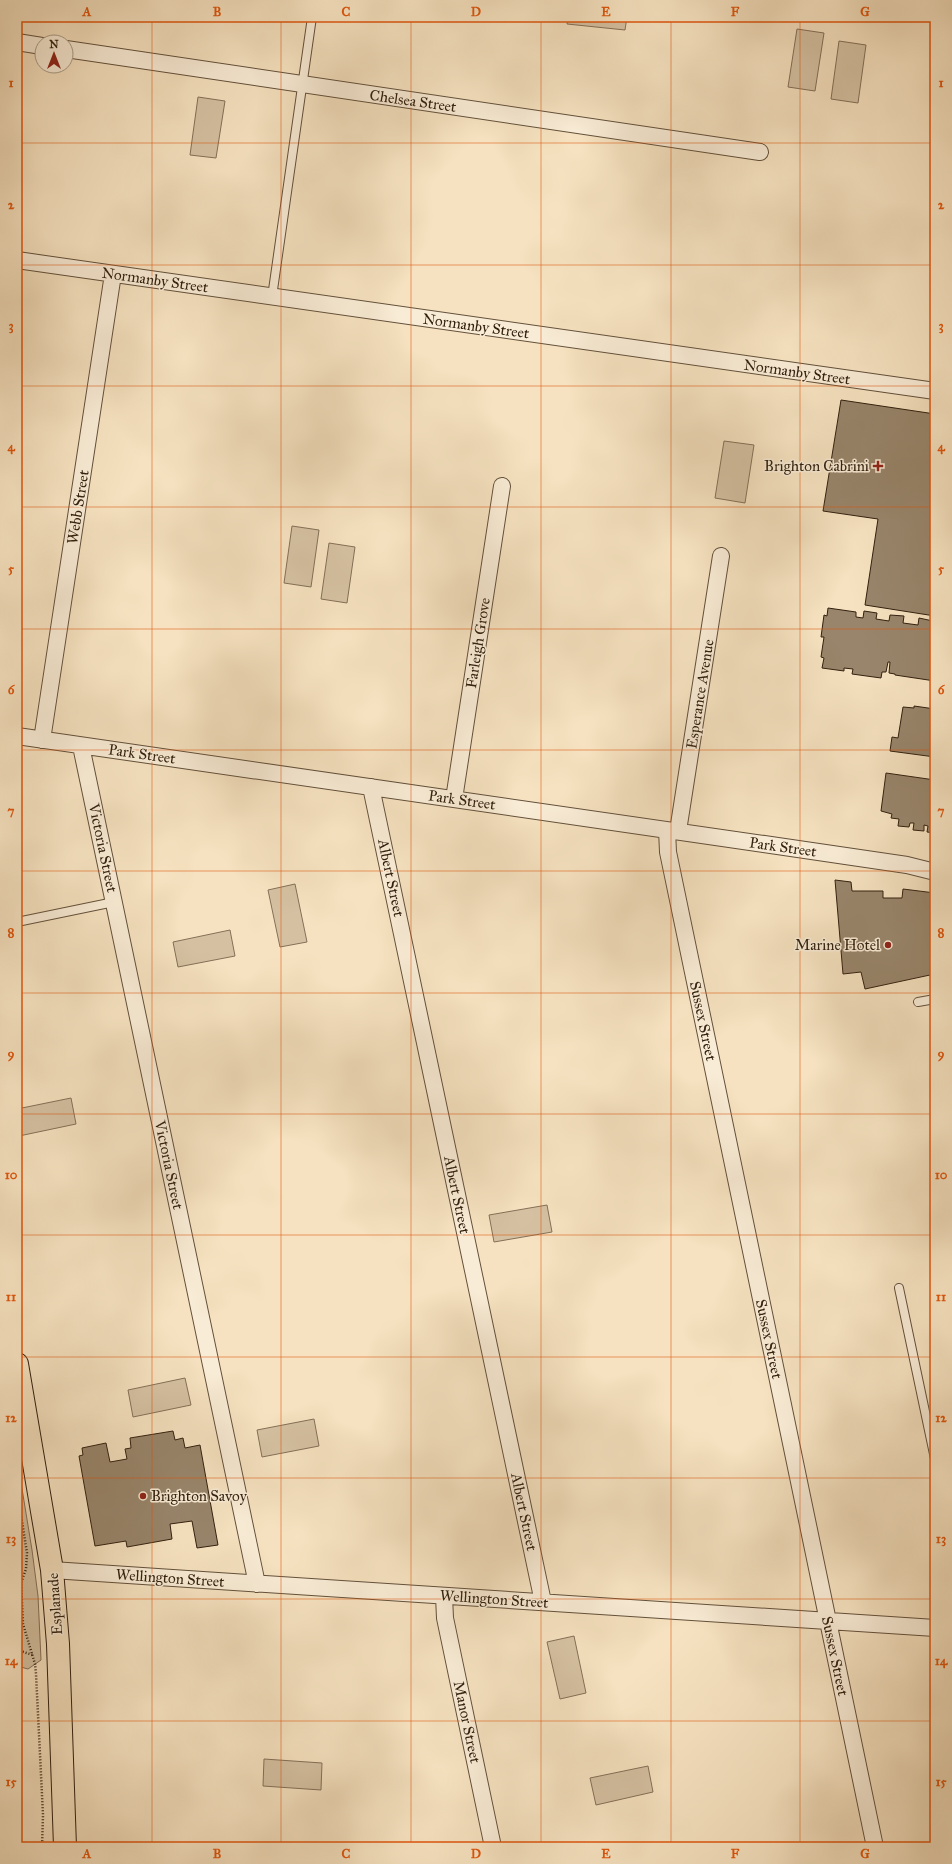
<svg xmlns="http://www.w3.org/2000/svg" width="952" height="1864" font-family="'IM FELL Great Primer',serif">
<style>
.green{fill:#d5c1a2;stroke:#847058}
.building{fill:#98856b;stroke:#32200f}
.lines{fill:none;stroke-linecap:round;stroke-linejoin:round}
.service-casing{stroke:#63503b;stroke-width:10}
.minor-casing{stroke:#63503b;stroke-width:18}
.primary-casing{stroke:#32200f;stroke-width:24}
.path{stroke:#32200f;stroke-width:2.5;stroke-dasharray:1 2;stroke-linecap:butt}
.service{stroke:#f9ecd6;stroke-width:8}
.minor{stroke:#f9ecd6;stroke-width:16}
.primary{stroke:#f6e2c0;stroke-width:22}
.grid{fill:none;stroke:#df560c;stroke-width:1;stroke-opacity:0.55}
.poi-dot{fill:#8f2418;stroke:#f9ecd6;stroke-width:1.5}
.labels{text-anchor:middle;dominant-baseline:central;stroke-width:3;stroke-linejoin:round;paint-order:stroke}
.street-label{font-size:15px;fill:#32200f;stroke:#f9ecd6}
.poi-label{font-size:15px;fill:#32200f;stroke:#f9ecd6;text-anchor:end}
.neatline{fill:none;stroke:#df560c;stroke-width:1.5}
.grid-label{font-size:13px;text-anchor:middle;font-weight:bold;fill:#df560c}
</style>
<rect width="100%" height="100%" fill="#f6e2c0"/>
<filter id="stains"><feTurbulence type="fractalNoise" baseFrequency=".005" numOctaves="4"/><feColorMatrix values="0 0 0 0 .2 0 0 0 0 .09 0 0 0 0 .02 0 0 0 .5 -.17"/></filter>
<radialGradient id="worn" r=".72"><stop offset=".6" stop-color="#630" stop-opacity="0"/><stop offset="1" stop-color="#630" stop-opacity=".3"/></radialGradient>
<!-- green -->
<path class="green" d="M568,17H627L625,30L567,24Z
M797,29L824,33L815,91L788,87Z
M839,41L866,45L858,103L831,99Z
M198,97L225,101L216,158L190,155Z
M724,441L754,445L745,503L715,498Z
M292,526L319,530L311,587L284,583Z
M329,543L355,547L347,603L321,599Z
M295,884L307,942L280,947L268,890Z
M230,930L235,956L178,967L173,942Z
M71,1098L76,1124L19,1136L17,1109Z
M547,1205L552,1232L494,1242L489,1215Z
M185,1378L191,1405L133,1417L128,1390Z
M314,1419L319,1446L262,1457L257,1430Z
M17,1458L32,1550L38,1596L41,1660L28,1669L17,1666Z
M574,1636L586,1693L560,1699L547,1642Z
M264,1759L322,1763L321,1790L263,1786Z
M648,1766L653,1792L596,1805L590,1778Z"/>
<!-- building -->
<path class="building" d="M841,400L935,414V616L865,605L878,519L823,511Z
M828,608L856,612V617L863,618L864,611L877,613L876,619L889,621L890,615L904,616L903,623L918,625L919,618L933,621L932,628H935V681L895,675V674L889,673L890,662H888L886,672H882L881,678L852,674L853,669L844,668V671L822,668L824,658L821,657L824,637H821L824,615L827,616Z
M914,706L935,709V757L890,751L892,737L898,738L903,707L914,708Z
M886,773L935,780V833L927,832L928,826L924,825V831L913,830L914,823H910L909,827L898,826L899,819L891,818L892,814L881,811Z
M835,880L851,882L852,891H883V898H902L903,889L935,893V978L931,979L930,975L865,989L861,972L843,974Z
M173,1431L175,1440L183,1438L185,1448L200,1445L218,1545L197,1548L192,1521L170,1524L172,1539L127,1547L126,1541L95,1546L79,1456L83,1455L82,1448L106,1443L110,1462L127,1459L125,1449L131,1448L130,1438Z"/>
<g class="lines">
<defs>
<path id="service" d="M272,297L312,17
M17,922L114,902
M918,1002L935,999
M899,1288L935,1459"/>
<path id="minor" d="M17,42L42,46
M66,49L760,152
M17,260L935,391
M17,736L764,844L907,865L935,872
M42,740L113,274
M81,746L257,1584
M371,787L543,1602
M454,799L502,486
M667,830L668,852L875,1847
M678,831L721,556
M52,1570L935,1628
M444,1596L445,1618L493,1847"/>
<path id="primary" d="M17,1364L52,1570L58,1644L65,1847"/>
</defs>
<!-- service casing -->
<use href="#service" class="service-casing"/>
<!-- minor casing -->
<use href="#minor" class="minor-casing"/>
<!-- primary casing -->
<use href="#primary" class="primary-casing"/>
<!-- path -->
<path class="path" d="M17,1490L27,1553L26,1569L21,1583L23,1624L35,1664L36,1674L43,1815L42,1847
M17,1650L33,1655"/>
<!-- service -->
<use href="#service" class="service"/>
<!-- minor -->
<use href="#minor" class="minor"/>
<!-- primary -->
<use href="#primary" class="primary"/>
</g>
<!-- grid -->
<path class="grid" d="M152,17V1847M281,17V1847M411,17V1847M541,17V1847M671,17V1847M800,17V1847M17,143H935M17,265H935M17,386H935M17,507H935M17,629H935M17,750H935M17,871H935M17,993H935M17,1114H935M17,1235H935M17,1357H935M17,1478H935M17,1599H935M17,1721H935"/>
<!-- markers -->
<g class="poi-dot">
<path d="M876 460h4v4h4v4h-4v4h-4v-4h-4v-4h4z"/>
<circle cx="888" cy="945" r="4"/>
<circle cx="143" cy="1496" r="4"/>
</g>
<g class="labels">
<!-- street labels -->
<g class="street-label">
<text transform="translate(413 101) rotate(8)">Chelsea Street</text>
<text transform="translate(155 280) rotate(8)">Normanby Street</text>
<text transform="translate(476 326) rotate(8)">Normanby Street</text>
<text transform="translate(797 372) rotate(8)">Normanby Street</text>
<text transform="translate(78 507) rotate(-81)">Webb Street</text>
<text transform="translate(478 643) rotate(-81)">Farleigh Grove</text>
<text transform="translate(700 694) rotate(-81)">Esperance Avenue</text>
<text transform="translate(142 754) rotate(8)">Park Street</text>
<text transform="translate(462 800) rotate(8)">Park Street</text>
<text transform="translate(783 847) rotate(8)">Park Street</text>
<text transform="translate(103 848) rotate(78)">Victoria Street</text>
<text transform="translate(391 878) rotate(78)">Albert Street</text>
<text transform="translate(703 1021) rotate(78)">Sussex Street</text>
<text transform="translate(169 1165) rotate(78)">Victoria Street</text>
<text transform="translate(457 1195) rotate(78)">Albert Street</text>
<text transform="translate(769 1339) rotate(78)">Sussex Street</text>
<text transform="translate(524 1512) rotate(78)">Albert Street</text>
<text transform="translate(170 1578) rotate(4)">Wellington Street</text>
<text transform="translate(494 1599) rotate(4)">Wellington Street</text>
<text transform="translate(55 1604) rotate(-94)">Esplanade</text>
<text transform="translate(835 1656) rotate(78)">Sussex Street</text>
<text transform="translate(467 1722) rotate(78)">Manor Street</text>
</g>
<!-- poi labels -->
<g class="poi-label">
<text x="869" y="466">Brighton Cabrini</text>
<text x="880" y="945">Marine Hotel</text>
<text x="151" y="1496" text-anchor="start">Brighton Savoy</text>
</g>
</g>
<!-- margin -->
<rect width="952" height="1864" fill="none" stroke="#f6e2c0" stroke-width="44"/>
<!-- north arrow -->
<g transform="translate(54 54)"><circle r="19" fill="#f9ecd6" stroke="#a99a86"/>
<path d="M0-3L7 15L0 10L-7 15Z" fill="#8f2418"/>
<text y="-6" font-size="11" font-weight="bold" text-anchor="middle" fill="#32200f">N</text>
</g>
<rect x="22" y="22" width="908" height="1820" class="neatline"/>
<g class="grid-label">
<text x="87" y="16">A</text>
<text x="217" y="16">B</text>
<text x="346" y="16">C</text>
<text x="476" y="16">D</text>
<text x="606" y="16">E</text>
<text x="735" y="16">F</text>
<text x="865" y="16">G</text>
<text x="11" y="87">1</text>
<text x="941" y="87">1</text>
<text x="11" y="209">2</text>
<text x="941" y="209">2</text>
<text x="11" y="330">3</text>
<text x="941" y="330">3</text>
<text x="11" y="451">4</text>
<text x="941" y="451">4</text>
<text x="11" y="573">5</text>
<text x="941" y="573">5</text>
<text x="11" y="694">6</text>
<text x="941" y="694">6</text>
<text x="11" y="815">7</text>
<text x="941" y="815">7</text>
<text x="11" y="937">8</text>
<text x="941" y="937">8</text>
<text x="11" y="1058">9</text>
<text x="941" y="1058">9</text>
<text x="11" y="1179">10</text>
<text x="941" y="1179">10</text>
<text x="11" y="1301">11</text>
<text x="941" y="1301">11</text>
<text x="11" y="1422">12</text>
<text x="941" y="1422">12</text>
<text x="11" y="1543">13</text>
<text x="941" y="1543">13</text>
<text x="11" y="1665">14</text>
<text x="941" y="1665">14</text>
<text x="11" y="1786">15</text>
<text x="941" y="1786">15</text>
<text x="87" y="1858">A</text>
<text x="217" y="1858">B</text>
<text x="346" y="1858">C</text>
<text x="476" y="1858">D</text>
<text x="606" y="1858">E</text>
<text x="735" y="1858">F</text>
<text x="865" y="1858">G</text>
</g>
<rect width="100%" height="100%" filter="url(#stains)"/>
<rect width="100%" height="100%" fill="url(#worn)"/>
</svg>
